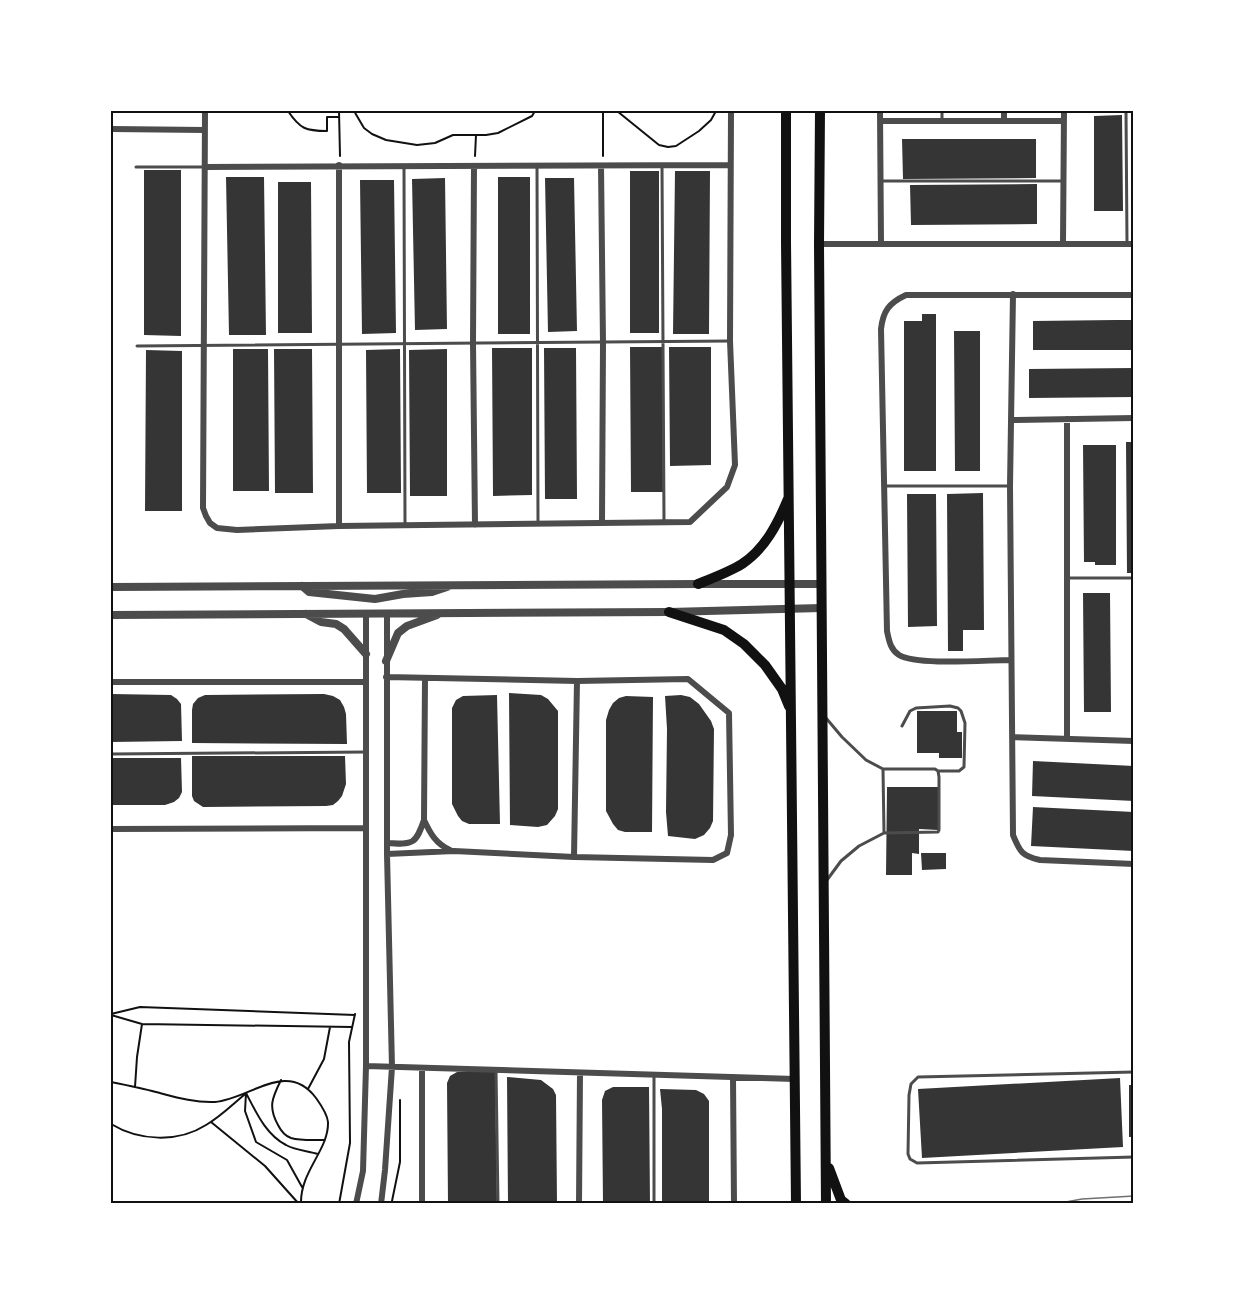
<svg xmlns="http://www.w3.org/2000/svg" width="1245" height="1315" font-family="Arial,sans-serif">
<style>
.building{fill:#353535}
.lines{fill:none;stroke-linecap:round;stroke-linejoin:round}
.path{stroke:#111;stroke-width:2}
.service{stroke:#4c4c4c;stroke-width:3}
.minor{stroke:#4c4c4c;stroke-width:6}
.tertiary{stroke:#4c4c4c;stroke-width:8}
.primary{stroke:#111;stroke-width:10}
.tram{stroke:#707070;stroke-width:1.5}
.neatline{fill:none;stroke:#111;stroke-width:2}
</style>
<rect width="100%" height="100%" fill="#fff"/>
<!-- building -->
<path class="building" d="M1122,115L1123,211H1094V116Z
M902,139H1036V178L903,179Z
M144,170H181V336L144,335Z
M630,171H659V333H630Z
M675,171H710L709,334H673Z
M226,177H264L266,335H229Z
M498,177H530V334H498Z
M445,178L447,329L415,330L412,179Z
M545,178H574L577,331L548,332Z
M360,180H394L396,333L362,334Z
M278,182H311L312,333H278Z
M1037,184V224L911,225L910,185Z
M922,314H936V471H904V321H922Z
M1116,320H1134V350H1033V321Z
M954,331H980V471H955Z
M630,347H662L663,492H631Z
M669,347H711V465L670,466Z
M492,348H532V495L493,496Z
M544,348H576L577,499H545Z
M233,349H268L269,491H233Z
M274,349H312L313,493H275Z
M400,349L401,493H367L366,350Z
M447,349V496H410L409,350Z
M146,350L182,351V511H145Z
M1134,368V397L1029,398V369Z
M1126,442H1134V573H1127Z
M1083,445H1116V565H1095V562H1084Z
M983,493L984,630H963V651H948L947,494Z
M907,494H936L937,626L908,627Z
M1083,593H1110L1111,712H1084Z
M509,693L541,695L548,699L558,711V809L555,816L547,825L538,827L510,825Z
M111,694L171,695L177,699L181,704L182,741L111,742Z
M324,694L333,696L340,700L344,707L346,714L347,744L192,743V710L193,704L198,698L205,695Z
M497,695L500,824H469L462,821L458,816L452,804V708L456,700L463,696Z
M681,695L690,697L699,704L711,721L714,729L713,821L710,828L704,835L695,839L668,836L666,812L667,729L665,696Z
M626,696L653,697L652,832H625L618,830L613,824L606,811V720L609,710L613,703L619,698Z
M917,711H957V732H962V758H939V753H917Z
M192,756H345L346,784L342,796L338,801L333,805L326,806L203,807L194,801L192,796Z
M111,758H181L182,792L179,798L174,802L165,805H111Z
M1033,761L1134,766V801L1032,796Z
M887,787H938V830L919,829V854L912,853V875H886Z
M1033,807L1134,812V851L1031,846Z
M921,853H946V869L922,870Z
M495,1071L497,1204H448L447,1083L450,1076L457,1072Z
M507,1077L541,1080L553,1089L556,1095L557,1204H508Z
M1120,1078L1123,1147L922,1158L918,1089Z
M1129,1085H1134V1137H1129Z
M613,1087H649L650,1204H603L602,1100L605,1091Z
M660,1089L696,1090L704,1094L709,1101V1204H662V1109Z"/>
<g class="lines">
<!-- path -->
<path class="path" d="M288,111C300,129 306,131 327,131V117H339
M339,111L340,156
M354,111L364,128L372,134L386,140L417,145L435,143L453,135H486L498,133L532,116L535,111
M603,111V156
M617,111L659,145L668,147L676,146L699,131L711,120L716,111
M475,156L476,135
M111,1014L140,1007L355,1015
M111,1015L142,1024L352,1027
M281,1080C272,1098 268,1107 278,1125C281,1131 285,1136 291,1138C301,1141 314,1140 325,1140
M111,1082C126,1085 141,1088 156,1092C175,1097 195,1103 215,1102C250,1099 287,1059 316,1098C321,1105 327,1113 328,1122C329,1150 300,1171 301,1204
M135,1087L137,1057L142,1024
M308,1089L324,1059L330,1027
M211,1122L265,1166L299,1204
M111,1124C139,1141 178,1143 206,1125C220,1117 232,1105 244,1095
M302,1187L287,1160L256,1142L245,1111L246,1093C256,1112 266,1135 286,1145C295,1150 307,1151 318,1154
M392,1201L400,1162V1100
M339,1204L350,1143L349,1042L355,1014"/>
<!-- service -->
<path class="service" d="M942,111V121
M1126,111L1127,244
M537,166L538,524
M662,166L664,521
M136,167H203
M404,168L405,524
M882,181H1062
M137,346L730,341
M886,486H1010
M1067,578H1134
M826,718L842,737L866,760L883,769H935L938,771L939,777V830L938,832L884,833L859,846L841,861L827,880
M902,726L910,711L916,708L950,706L958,708L961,711L965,723L964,767L959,771H938
M111,754L366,752
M883,769L884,833
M496,1070L498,1204
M1134,1072L918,1077L911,1084L909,1095L908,1154L910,1159L917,1163L1134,1157
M654,1204V1075"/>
<!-- minor -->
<path class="minor" d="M205,111L203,508L206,516L210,523L217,528L237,530L339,526L690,522L727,487L735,465L730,341L731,111
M880,111L881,243
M1004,111V121
M880,121H1064
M111,129L205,130
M474,166L473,343L475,525
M601,166L603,343L602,522
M205,167L730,165
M1063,243L1064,111
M819,244H1134
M1013,294L1010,486L1013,835C1020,852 1022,856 1040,860L1134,864
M1012,420L1134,418
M339,526V165
M1011,660C987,660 917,666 899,655C890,649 889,640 887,631L881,329C883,311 889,303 906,295H1134
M386,677L577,681L688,679L729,713L731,835L727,853L713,860L574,857L454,851L387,854
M425,678L424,820C430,833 436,844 450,850
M111,682H366
M1012,737L1134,741
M1067,739V419
M111,829L366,828
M387,843C413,845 416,844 424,820
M574,857L577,681
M366,1066L795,1079
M422,1068V1204
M733,1077L734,1204
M356,1204L363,1171L366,1066V613
M381,1204L385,1170L392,1067L387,854V613
M579,1204L580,1073"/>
<!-- tertiary -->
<path class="tertiary" d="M302,586L309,592L375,599L403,594L432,592L447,587
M111,587L698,584H822
M306,614L321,622L336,624L344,629L366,654
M111,615L669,612L822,608
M386,661L398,633L407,626L437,615"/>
<!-- primary -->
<path class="primary" d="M786,111V242L796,1204
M820,111L819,244L826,1204
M698,584C713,578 729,572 742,564C765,549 778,523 788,499
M669,612L724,630L744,644L765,665L782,689L789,706
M829,1168L841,1200L846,1204"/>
<!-- tram -->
<path class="tram" d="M1055,1204L1082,1199L1134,1196"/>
</g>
<!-- border -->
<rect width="1245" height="1315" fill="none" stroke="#ffffff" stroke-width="225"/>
<rect x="112" y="112" width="1020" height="1090" class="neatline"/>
</svg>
